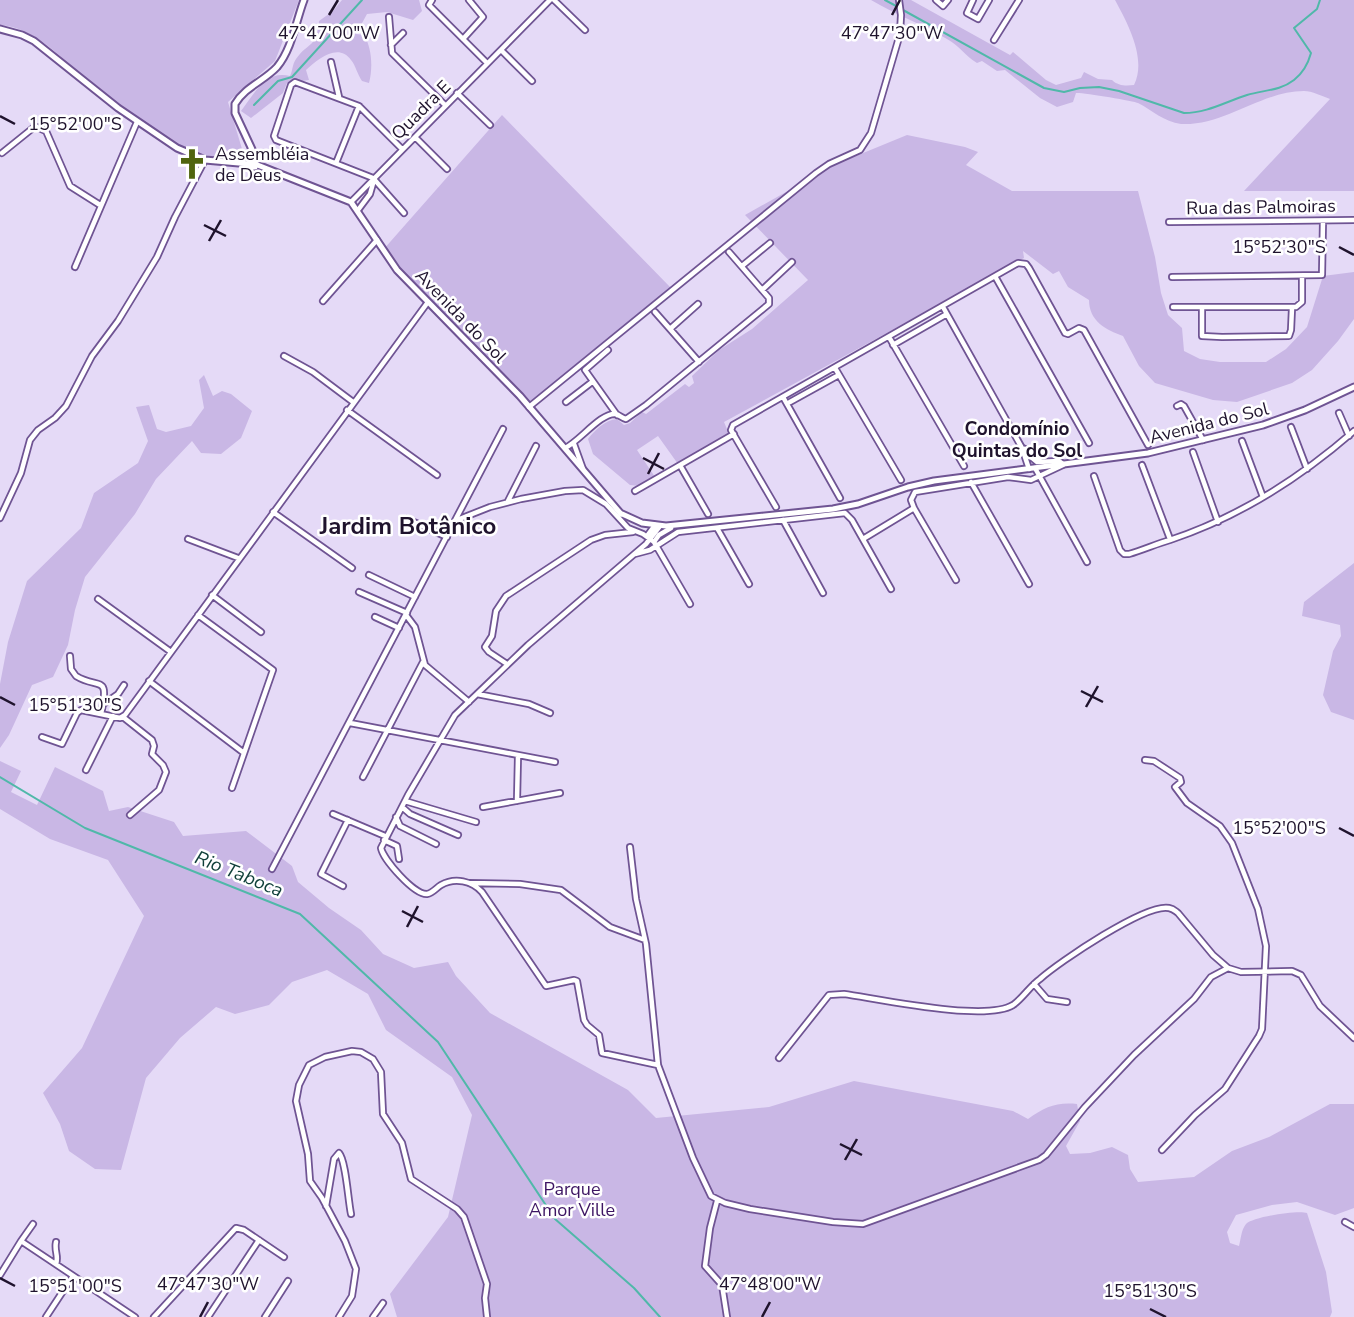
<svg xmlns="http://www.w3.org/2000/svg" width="1354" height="1317" font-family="'Nunito Sans',sans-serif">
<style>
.green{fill:#c9b7e5}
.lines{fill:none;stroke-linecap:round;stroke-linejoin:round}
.stream{stroke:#50b8a9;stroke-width:2}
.minor-casing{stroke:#6f5493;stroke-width:8}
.tertiary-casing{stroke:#6f5493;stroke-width:9}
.minor{stroke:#fff;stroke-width:4.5}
.tertiary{stroke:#fff;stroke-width:5}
.ticks{fill:none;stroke:#1f132d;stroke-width:2.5}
.labels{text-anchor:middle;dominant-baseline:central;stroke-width:5;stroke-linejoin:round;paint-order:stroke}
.street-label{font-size:18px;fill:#1f132d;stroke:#fff}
.poi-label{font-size:18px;fill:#1f132d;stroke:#fff;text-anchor:start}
.park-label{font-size:18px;fill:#3d1563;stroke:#fff}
.neighbourhood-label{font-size:19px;font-weight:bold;fill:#1f132d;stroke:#fff}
.water-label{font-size:19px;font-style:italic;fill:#0f3f39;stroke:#fff}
.district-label{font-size:24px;font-weight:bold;fill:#1f132d;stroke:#fff}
.ticks-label{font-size:18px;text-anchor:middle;fill:#1f132d;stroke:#fff;stroke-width:5;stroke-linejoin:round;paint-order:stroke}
</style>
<rect width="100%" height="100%" fill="#e5daf7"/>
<!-- green -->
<path class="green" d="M0,0H299L275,61L228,102L245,159C232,158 216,159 202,155C168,146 109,98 81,75C56,53 34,28 0,25Z
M342,0H419L422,11L413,20L387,12L367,14L356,34L364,35C372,48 373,68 369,83L362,81C357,74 356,66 351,60C338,42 317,60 306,70L309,80L287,83L283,93L251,118L241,111C255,93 265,70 290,76C293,70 292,65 296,59C309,41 317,48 319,21L333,11Z
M871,0H911L1010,55L1013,52L1046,80L1056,85L1081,78L1084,72L1098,79L1112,80C1118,86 1126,86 1134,85C1147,59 1128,24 1115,0H1354V191H1244L1330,99C1322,96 1312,91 1304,91C1261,91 1225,126 1181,124C1164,122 1152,110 1138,103C1135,101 1080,92 1076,93L1073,102L1057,107L1040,98L1005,70L997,71L982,61L977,63C964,55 961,47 947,39C922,24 896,15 871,0Z
M502,115L671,288L526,405L383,250Z
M907,135L965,147L978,152L966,165L1012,191H1138L1155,257L1161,293L1168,315L1182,328L1184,351L1200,359L1220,362H1266L1286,349L1307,327L1323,276L1354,272V319L1338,341L1312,370L1292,383L1237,402L1213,400L1155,383L1139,366L1123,336C1106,330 1089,321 1089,300L1068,287L1059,271L1053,274L1023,251L1024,258L724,422L729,434L678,464L658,436L637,450L655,477L640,486L630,485L593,454L588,439C595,430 605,420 617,419L624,425L630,423L642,412L646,414L685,384L689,387L694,383L692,376L719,350L752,329L808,280L745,215L834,165Z
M204,375L213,396L222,391L231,394L252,411L241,438L221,454L201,453L192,441L156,479L135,514L85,577L75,610L68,645L53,677L32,685L9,735L0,748V684L8,642L27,581L81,528L94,493L138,463L148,441L136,407L149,405L157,429L166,432L191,426L204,408L199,380Z
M1354,563V720L1331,712L1323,695L1333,651L1341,636L1340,625L1302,616L1304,602Z
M0,761L21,771L11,792L37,805L55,767L103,791L109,811L128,807L174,822L183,836L246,831L292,866L298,882L329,908L361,930L383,954L414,968L448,962L456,976L490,1013L628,1090L656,1118L769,1107L854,1081L1013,1111L1028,1119C1045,1107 1056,1102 1077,1104L1080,1121L1066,1146L1070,1154L1090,1153L1112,1147L1128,1155L1130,1169L1138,1182L1194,1177L1232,1151L1269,1137L1330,1104H1354V1208L1335,1215L1297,1202L1272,1205L1236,1215L1227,1232L1230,1243L1239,1246C1241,1239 1241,1230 1246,1224C1252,1217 1297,1210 1307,1213L1326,1272L1332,1312L1330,1317H397L390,1294L448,1217L472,1115L452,1077L386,1030L368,994L327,970L292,982L269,1005L235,1014L216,1007L180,1038L146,1078L121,1170L95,1169L69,1151L60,1124L43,1093L82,1048L144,916L108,860L50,839L0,809Z"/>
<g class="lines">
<!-- stream -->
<path class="stream" d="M885,0L898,7
M903,10L1044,88L1064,92L1080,88L1099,87L1119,91L1184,113C1207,113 1225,102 1247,95C1263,90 1280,91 1294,80C1303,73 1308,64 1311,53L1294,28L1317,9L1320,0
M254,105L278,81L292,77L362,0
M0,777L85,828L300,914L438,1042L555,1219L634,1288L660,1317"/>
<defs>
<path id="minor" d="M432,0L429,5L487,63
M554,0L585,30
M936,0L943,6L948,0
M973,0L967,13L978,19L989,0
M389,17L392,53L445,105
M463,39L483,17L469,0
M994,40L1019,0
M391,45L403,33
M501,50L532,81
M331,62L339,97
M457,93L490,125
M415,137L447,169
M402,149L359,106L295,82L291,85L274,136L276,140L373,178L404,213
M2,153L33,128L37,127L46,131L70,186L100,205
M336,163L359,106
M351,202L550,0
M358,210L370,194L374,180
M1169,222L1354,220
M742,266L770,243
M75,267L137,122
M1172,277L1322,275L1323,221
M996,278L1089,443
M762,290L792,262
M323,301L377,240
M943,307L1022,448L1029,469
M1173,307H1296L1302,302V276
M1202,307V336L1222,337L1289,336L1291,330L1292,308
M655,312L699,362
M670,329L698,304
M889,337L964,466
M893,345L947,314
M608,350L585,370L617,415
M284,356L313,372L353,402
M835,368L901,480
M783,397L840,498
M566,402L592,382
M790,402L837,376
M1177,406L1181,404L1184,406L1203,440
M529,407L816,173L829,164L860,150L871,133L900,34L901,15L899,0
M347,410L437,475
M1339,413L1349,436
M1291,427L1307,469
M1242,441L1263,497
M574,444L583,469
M565,448C579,442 601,412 616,414C619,415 622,418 626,419L646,405L769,304V298L729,252
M1025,449L1040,461
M1025,452L1037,462L1059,461L1063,464
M1193,452L1218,522
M1142,465L1170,539
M681,467L708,514
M1035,468L1087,562
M1094,476L1120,550L1124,554H1129C1143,550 1156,544 1170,540C1239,517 1299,479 1354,431
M971,482L1029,584
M635,491L734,434
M508,501L536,446
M776,507L731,430L733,425L1018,263L1026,264L1029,268L1065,333L1068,334L1079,328L1084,330L1148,445
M914,508L956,580
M273,512L352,568
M0,518L21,473L30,440L38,430L55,418L66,406L92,356L118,321L157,257L175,217L205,160
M407,519L447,537
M457,520L490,507L521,499L565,491L583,490L606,504L628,528L643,534L654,542L690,604
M783,520L823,593
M717,528L749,584
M647,536L655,525
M188,539L238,558
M863,539L914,508L911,500L915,492L1008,477L1031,480L1063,465
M654,542L659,535L671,528
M635,554L650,550L678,532L845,513L852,520L891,589
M369,575L415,597
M359,592L407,613
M212,595L261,632
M98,599L171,652
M198,615L273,670L232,788
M406,615L415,627L425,665L469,702
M375,617L399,628
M70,656L71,669L76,676C99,690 110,673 101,714
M507,664L489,652L485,647L492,636L496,611L506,596L591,540L605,535L633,532
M149,681L244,753
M477,694L529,704L550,713
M105,703L118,694L124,685
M123,717L152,740L154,746L152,754L163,765L166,772L159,790L130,815
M350,723L555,762
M42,737L62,744L77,713L81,710L120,718L125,715L428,302
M1145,760L1154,761L1180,778L1181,782L1175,787L1187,803L1220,826L1232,843L1258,909L1266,946L1262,1029L1259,1036L1225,1089L1195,1115L1162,1150
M86,770L113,716
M363,777L423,662
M405,801L476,822
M517,801L518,756
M402,807L410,814L458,835
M483,807L560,793
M333,814L385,836
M396,817L400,826L436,844
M384,840L397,846L399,859
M630,847L636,899L646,944L658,1065L693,1158L711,1196L725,1203L750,1209L833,1222L863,1224L1039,1160L1046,1155L1085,1107L1134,1055L1194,999L1211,977L1228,968
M272,869L503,429
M469,883L520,884L561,890L610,927L645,940
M343,886L321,874L348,820
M1034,984L1047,999L1067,1002
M779,1058L829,995L844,994C879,999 986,1022 1013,1005C1023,998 1030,986 1040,979C1059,962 1146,903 1169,908C1174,909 1175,911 1178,913L1213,955L1228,968L1241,972L1292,971L1301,975L1320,1006L1354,1038
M658,1065L602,1053L599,1035L587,1025L584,1020L577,981L574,980L546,986L482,892C472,881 455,877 441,885C436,888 433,893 427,894C414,895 383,859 381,848L408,795L455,715L528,645L646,544L660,526
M717,1201L710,1228L705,1266L722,1285L727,1317
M326,1206L334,1159L339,1153C346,1161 348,1200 351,1214
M1345,1222L1354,1227
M21,1241L33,1224
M56,1264C59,1256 54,1251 56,1242
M0,1275L21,1241L135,1317
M46,1317L73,1276
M154,1317L236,1228L244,1230L284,1257
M208,1317L259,1240
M265,1317L288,1281
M339,1317L352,1296L356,1269L345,1241L322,1198L310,1181L308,1154L296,1101L299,1085L309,1065L325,1057L352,1051L361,1052L373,1059L381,1072L383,1114L402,1143L411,1179L457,1209L464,1217L487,1284L485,1298L487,1317
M373,1317L383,1303"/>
<path id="tertiary" d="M0,29L22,35L34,41L118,108L177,148L205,160L250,164
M255,164L351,202L397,270L520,396L621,514
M255,164V167H251V163L255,164L256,158L235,113V104C245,87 264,81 277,67C292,49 296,21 304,0
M620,513L642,523L666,526L833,509L858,504L908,487L934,481L1148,453L1263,425L1305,410L1354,387"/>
</defs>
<!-- minor casing -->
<use href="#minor" class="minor-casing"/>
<!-- tertiary casing -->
<use href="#tertiary" class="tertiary-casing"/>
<!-- minor -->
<use href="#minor" class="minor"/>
<!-- tertiary -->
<use href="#tertiary" class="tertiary"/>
</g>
<!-- ticks -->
<path class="ticks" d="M329,15L338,0M892,15L900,0M0,116L15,124M204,225L226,236M209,241L221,220M1339,247L1354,255M643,458L664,469M648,474L659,453M1081,691L1103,702M0,697L15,705M1086,707L1098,686M1339,828L1354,836M402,911L423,922M407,927L418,906M840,1144L862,1155M845,1160L857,1139M0,1278L15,1286M1150,1309L1166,1317M200,1317L208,1302M762,1317L770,1302"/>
<!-- icons -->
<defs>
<symbol id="church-bare" viewBox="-9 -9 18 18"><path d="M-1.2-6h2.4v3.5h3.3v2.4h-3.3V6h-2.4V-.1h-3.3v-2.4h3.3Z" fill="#50640f" stroke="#fff" stroke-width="2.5" paint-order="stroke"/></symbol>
</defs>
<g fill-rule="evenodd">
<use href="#church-bare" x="170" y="142" width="44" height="44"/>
</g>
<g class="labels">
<!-- street labels -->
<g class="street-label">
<text transform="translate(421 110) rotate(-45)">Quadra E</text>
<text transform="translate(1261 207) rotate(-1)">Rua das Palmoiras</text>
<text transform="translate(461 316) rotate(46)">Avenida do Sol</text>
<text transform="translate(1209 423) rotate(-14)">Avenida do Sol</text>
</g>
<!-- poi labels -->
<g class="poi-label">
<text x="215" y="154">Assembléia<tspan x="215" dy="21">de Deus</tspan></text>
</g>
<!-- park labels -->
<g class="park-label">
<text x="572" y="1189">Parque<tspan x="572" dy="21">Amor Ville</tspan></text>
</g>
<!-- neighbourhood labels -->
<g class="neighbourhood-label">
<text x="1017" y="429">Condomínio<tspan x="1017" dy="22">Quintas do Sol</tspan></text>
</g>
<!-- water labels -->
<g class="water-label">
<text transform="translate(239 874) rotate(22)">Rio Taboca</text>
</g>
<!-- district labels -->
<g class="district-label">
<text x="408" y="526">Jardim Botânico</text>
</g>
</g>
<g class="ticks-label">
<text x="329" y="39">47°47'00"W</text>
<text x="892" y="39">47°47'30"W</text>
<text x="75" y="130">15°52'00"S</text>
<text x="1279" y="253">15°52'30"S</text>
<text x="75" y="711">15°51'30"S</text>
<text x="1279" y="834">15°52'00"S</text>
<text x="208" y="1290">47°47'30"W</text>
<text x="770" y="1290">47°48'00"W</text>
<text x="75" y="1292">15°51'00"S</text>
<text x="1150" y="1297">15°51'30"S</text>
</g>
</svg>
